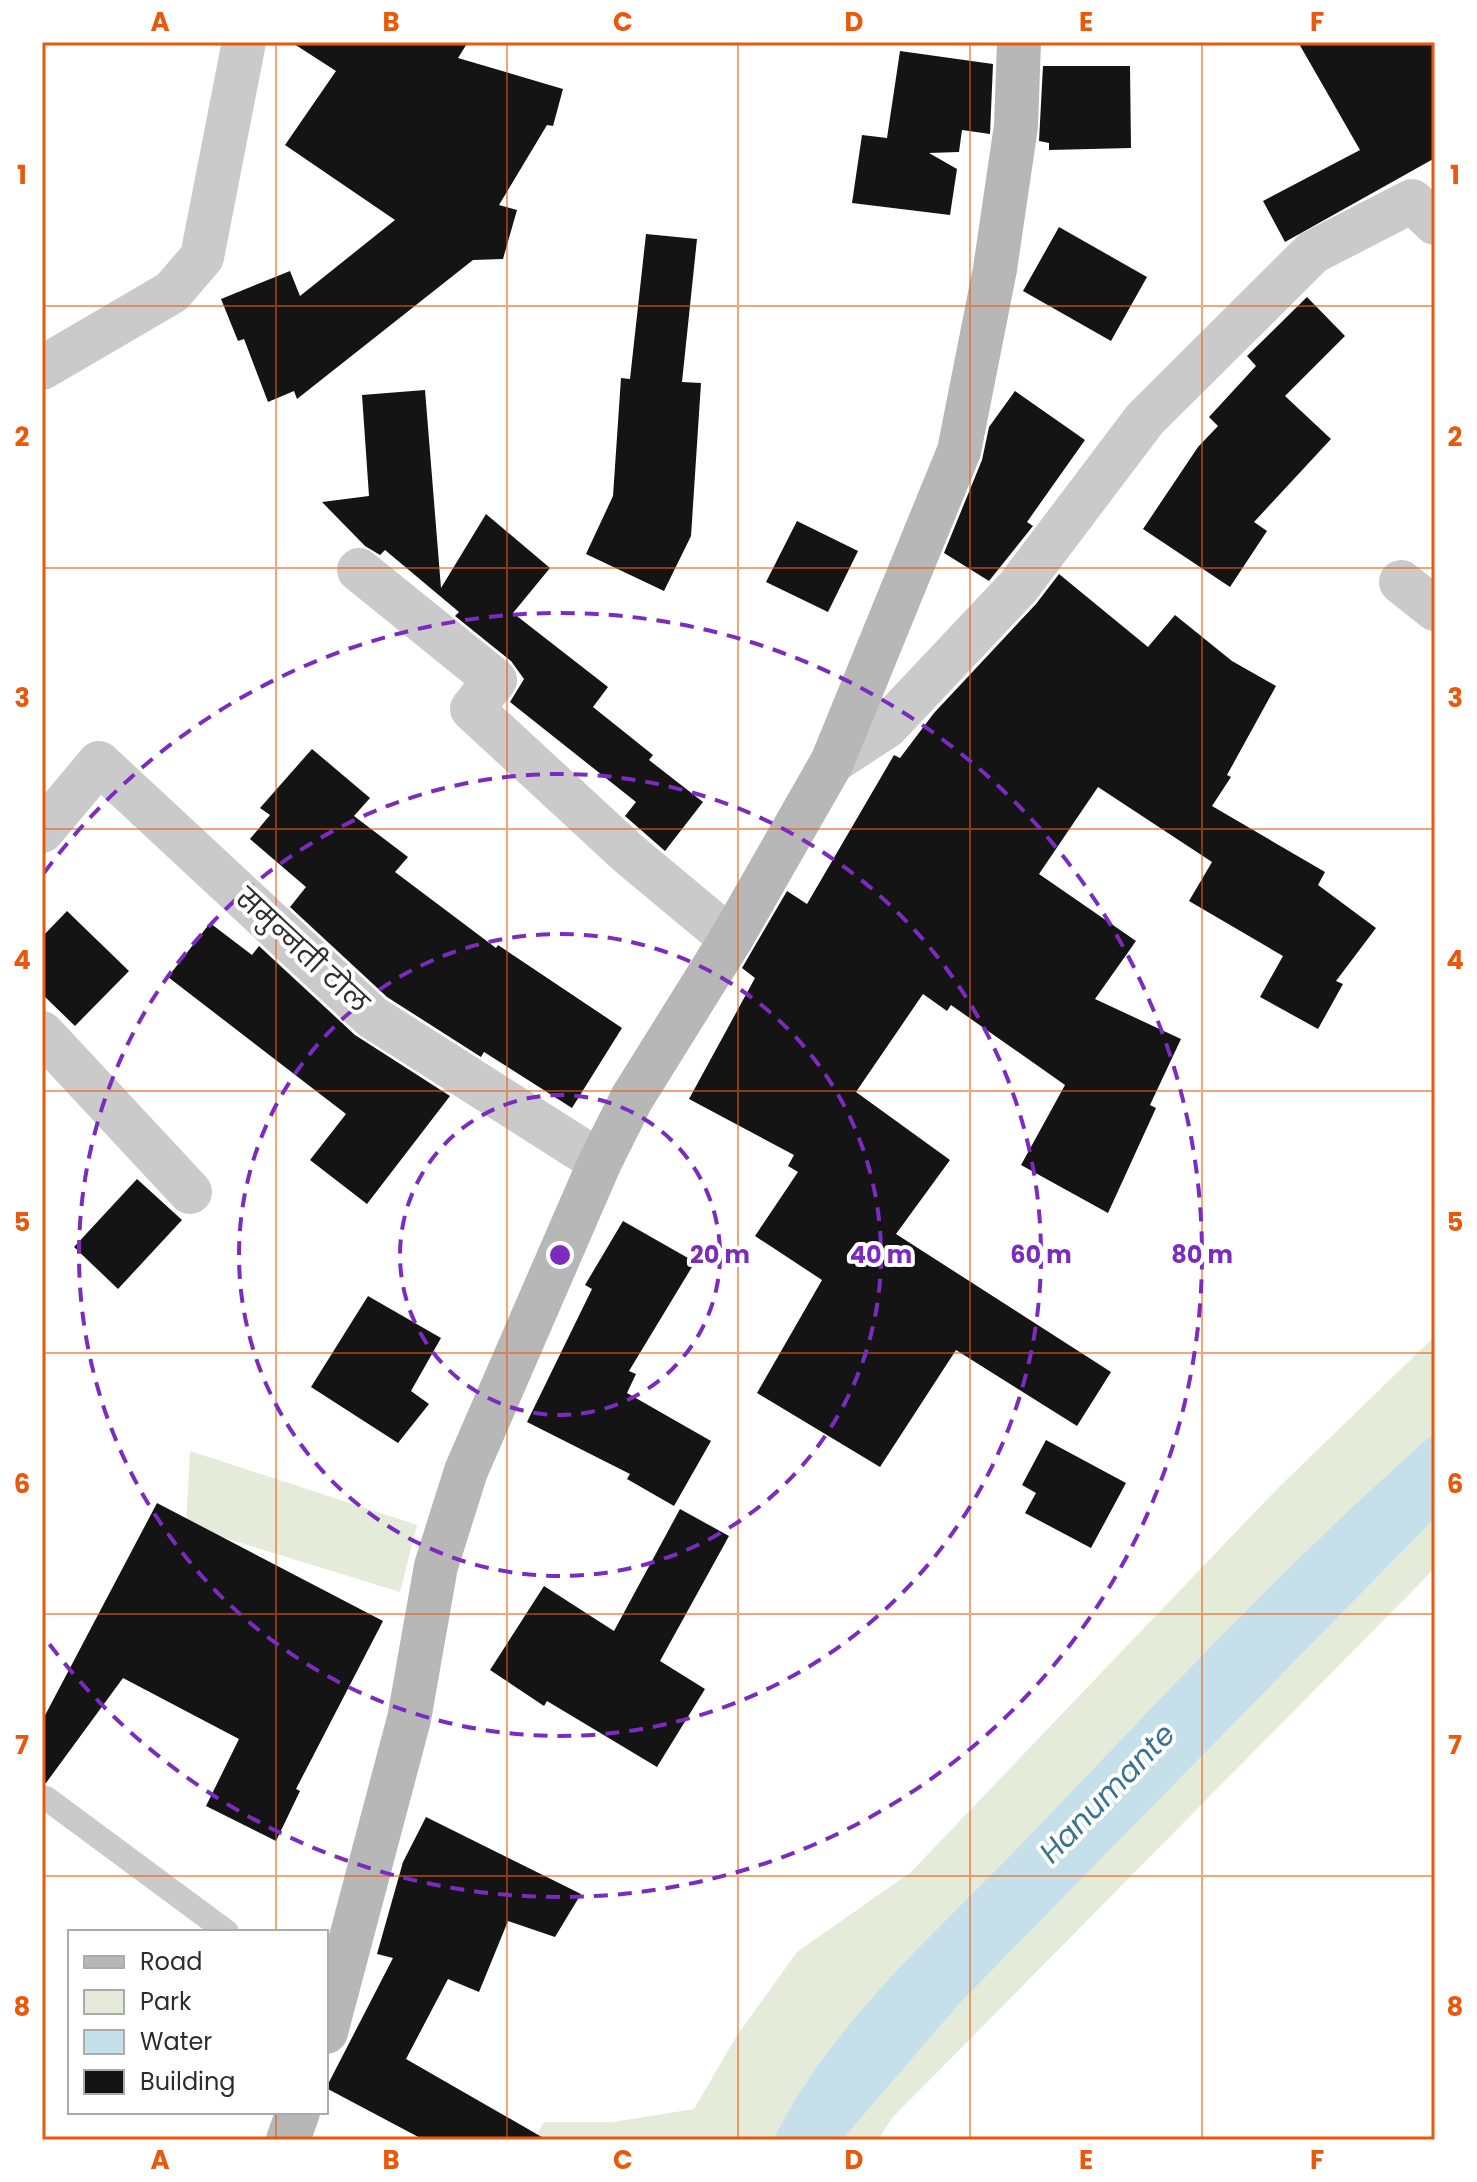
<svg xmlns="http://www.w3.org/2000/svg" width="1477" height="2182" font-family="Poppins,'Noto Sans Devanagari',sans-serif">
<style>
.green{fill:#e4ebd9}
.water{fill:#c5dfeb}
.building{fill:#141414}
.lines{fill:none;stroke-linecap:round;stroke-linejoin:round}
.lane{stroke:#cacaca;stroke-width:24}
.street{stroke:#cacaca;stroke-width:44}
.secondary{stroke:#b7b7b7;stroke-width:44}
.grid{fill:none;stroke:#e8590c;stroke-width:2;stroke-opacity:0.55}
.ring{fill:none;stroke:#7b2cbf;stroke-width:4;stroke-dasharray:14 10}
.labels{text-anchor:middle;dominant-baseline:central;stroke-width:8;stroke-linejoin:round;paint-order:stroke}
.street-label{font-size:28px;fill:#2d2d2d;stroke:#fff}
.water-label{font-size:30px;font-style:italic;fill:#3a738f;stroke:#fff}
.centre{fill:#7b2cbf;stroke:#fff;stroke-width:4}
.ring-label{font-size:24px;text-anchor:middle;font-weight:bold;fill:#7b2cbf;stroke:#fff;stroke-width:8;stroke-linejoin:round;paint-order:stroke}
.neatline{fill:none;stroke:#e8590c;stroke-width:3}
.grid-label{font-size:26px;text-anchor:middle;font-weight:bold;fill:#e8590c}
</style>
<rect width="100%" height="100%" fill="#fff"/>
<!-- green -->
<path class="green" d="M1435,1336V1432C1292,1557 1162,1697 1030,1835C940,1929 832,2022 773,2140H534L544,2122H613L694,2109L736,2037L797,1952L911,1872L1275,1491Z
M190,1451L417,1525L400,1592L186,1526Z
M1435,1518V1568L892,2118L878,2140H842L961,2002Z"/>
<!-- water -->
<path class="water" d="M1435,1432V1518L961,2002L842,2140H773C832,2021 940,1929 1030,1835C1162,1697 1292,1557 1435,1432Z"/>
<!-- building -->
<path class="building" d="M291,42H468L458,58L563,89L553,126L547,125L499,205L517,210L503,259L473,260L297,399L294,391L268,402L244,339L238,341L221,299L290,271L300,296L395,220L285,145L336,71Z
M1298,42H1435V158L1285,242L1263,201L1360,150Z
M900,51L993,64L990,134L962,130L959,152L929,153L957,169L950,215L852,203L862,135L887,138Z
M1043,66H1130L1131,148L1049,150V143L1039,141Z
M1059,227L1147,277L1111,341L1023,291Z
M646,234L697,239L682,382L701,383L691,536L664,591L586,554L613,496L621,378L630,379Z
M1307,297L1345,336L1285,396L1331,439L1254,522L1267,531L1230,587L1143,529L1198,447L1218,426L1209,417L1256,366L1247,356Z
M425,390L441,588L486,514L550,568L513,613L608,687L593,707L653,755L649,760L703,802L665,851L625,816L636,802L510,702L524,679L511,661L455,616L459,612L385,550L380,555L365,546L322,502L369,496L362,395Z
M1015,391L1085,440L1027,522L1033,526L989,581L944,553L982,460L989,427Z
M797,521L858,551L828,612L766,582Z
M1059,574L1148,647L1175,615L1232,661L1276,686L1227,775L1231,777L1212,806L1325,872L1318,885L1376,928L1336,981L1343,984L1318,1029L1260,997L1283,956L1189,901L1212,862L1098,787L1039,874L1136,941L1095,999L1181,1039L1150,1105L1156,1108L1108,1213L1021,1165L1065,1085L951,1005L947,1011L923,994L856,1092L950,1160L896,1234L1111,1372L1077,1426L956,1350L880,1467L757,1393L822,1280L755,1236L798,1172L788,1166L794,1155L689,1099L755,978L742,968L787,891L807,904L894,755L900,758L934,713L1036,604Z
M312,749L370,798L354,816L408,857L395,872L496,948L498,945L622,1028L572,1108L484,1052L481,1057L387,997L290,907L306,887L250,839L270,815L260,808Z
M67,911L129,971L75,1026L42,994V937Z
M210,923L252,955L259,946L355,1035L450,1096L367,1204L310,1160L346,1114L168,977Z
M137,1179L182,1220L118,1289L74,1247Z
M623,1221L695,1262L629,1371L636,1374L627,1393L711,1441L674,1506L627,1479L630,1474L527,1422L592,1289L585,1285Z
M368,1296L441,1338L411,1391L429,1404L398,1443L311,1387Z
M1046,1440L1126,1483L1091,1548L1025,1513L1036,1493L1022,1485Z
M157,1503L383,1621L296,1789L300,1791L276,1841L206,1806L239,1739L123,1678L46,1783L42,1784V1721Z
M680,1509L729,1536L660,1661L705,1689L657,1767L547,1701L544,1706L490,1670L544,1586L614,1631Z
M426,1817L581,1894L555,1937L508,1921L479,1992L448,1979L406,2059L547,2140H424L326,2088L393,1958L377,1954L403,1862Z"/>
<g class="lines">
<!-- lane -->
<path class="lane" d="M46,1798L227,1932"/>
<!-- street -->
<path class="street" d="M42,368L172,292L202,257L244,42
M359,570L495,680L472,709L629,854L731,939
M1401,582L1435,609
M832,762L887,726L1018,587L1145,419L1313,252L1412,201L1435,223
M42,831L99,763L372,1017L600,1162
M42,1033L190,1192"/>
<!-- secondary -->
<path class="secondary" d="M326,2032L409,1719L436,1566L466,1471L600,1162L632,1098L731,939L832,762L959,451L995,269L1016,126L1019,42
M288,2140L298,2112"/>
</g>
<!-- grid -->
<path class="grid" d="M276,42V1932M507,42V2140M738,42V2140M970,42V2140M1202,42V2140M42,306H1435M42,568H1435M42,829H1435M42,1091H1435M42,1353H1435M42,1614H1435M42,1876H1435M276,2112V2140"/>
<!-- distance rings -->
<g class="ring">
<circle cx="560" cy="1255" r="160"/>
<circle cx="560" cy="1255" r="321"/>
<circle cx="560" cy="1255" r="481"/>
<path d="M44 873A642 642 0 1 1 44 1637"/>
</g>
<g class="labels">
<!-- street labels -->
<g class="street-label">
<text transform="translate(302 951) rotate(43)">समुन्नती टोल</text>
</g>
<!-- water labels -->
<g class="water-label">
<text transform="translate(1107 1793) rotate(-46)">Hanumante</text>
</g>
</g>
<circle cx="560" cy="1255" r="12" class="centre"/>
<g class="ring-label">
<text x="720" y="1263">20 m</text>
<text x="881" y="1263">40 m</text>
<text x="1041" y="1263">60 m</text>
<text x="1202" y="1263">80 m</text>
</g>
<!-- border -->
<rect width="1477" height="2182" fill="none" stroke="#ffffff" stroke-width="88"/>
<!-- legend -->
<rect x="68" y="1930" width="260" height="184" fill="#ffffff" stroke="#ababab" stroke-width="2"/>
<rect x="84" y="1956" width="40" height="12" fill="#b7b7b7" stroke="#ababab" stroke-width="2"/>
<text x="140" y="1970" font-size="24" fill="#2d2d2d">Road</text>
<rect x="84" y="1990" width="40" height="24" fill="#e4ebd9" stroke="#ababab" stroke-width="2"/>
<text x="140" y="2010" font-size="24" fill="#2d2d2d">Park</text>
<rect x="84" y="2030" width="40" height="24" fill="#c5dfeb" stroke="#ababab" stroke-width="2"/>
<text x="140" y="2050" font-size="24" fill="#2d2d2d">Water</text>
<rect x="84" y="2070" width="40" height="24" fill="#141414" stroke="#ababab" stroke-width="2"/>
<text x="140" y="2090" font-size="24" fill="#2d2d2d">Building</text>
<rect x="44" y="44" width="1389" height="2094" class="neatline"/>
<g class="grid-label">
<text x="160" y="31">A</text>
<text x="391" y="31">B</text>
<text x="623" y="31">C</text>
<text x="854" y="31">D</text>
<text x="1086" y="31">E</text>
<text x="1317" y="31">F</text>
<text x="22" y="184">1</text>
<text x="1455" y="184">1</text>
<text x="22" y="446">2</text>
<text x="1455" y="446">2</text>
<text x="22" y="707">3</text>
<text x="1455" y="707">3</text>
<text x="22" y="969">4</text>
<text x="1455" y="969">4</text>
<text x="22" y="1231">5</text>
<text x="1455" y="1231">5</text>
<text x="22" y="1493">6</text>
<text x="1455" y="1493">6</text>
<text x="22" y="1754">7</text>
<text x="1455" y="1754">7</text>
<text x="22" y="2016">8</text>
<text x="1455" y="2016">8</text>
<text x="160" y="2169">A</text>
<text x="391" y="2169">B</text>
<text x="623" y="2169">C</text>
<text x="854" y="2169">D</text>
<text x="1086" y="2169">E</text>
<text x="1317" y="2169">F</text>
</g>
</svg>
